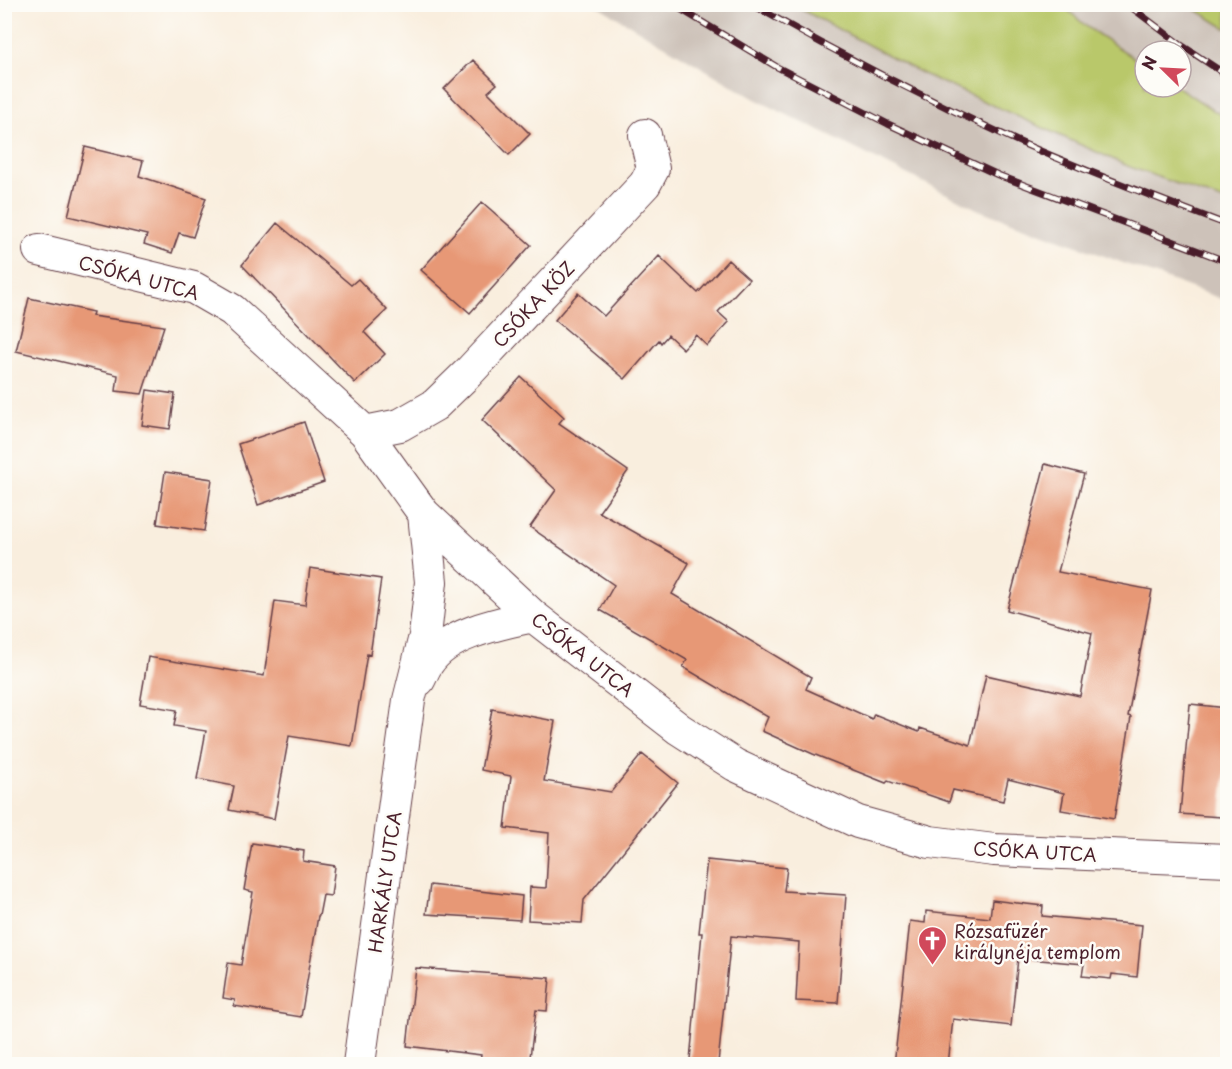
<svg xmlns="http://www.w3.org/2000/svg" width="1232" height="1069" font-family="'Playpen Sans',sans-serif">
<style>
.industrial{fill:#cdc2b9}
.green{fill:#b9c86b;stroke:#82744b;stroke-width:1.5}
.building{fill:#e79876}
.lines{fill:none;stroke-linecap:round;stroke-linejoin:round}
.street-casing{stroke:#643e46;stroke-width:34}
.path{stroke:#643e46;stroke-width:4;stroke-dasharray:1.5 4.5;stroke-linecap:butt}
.street{stroke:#fff;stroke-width:32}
.rail-casing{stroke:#4a1f2b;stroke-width:7}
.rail{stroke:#fdfcf7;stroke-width:4.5;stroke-dasharray:14;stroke-linecap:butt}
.labels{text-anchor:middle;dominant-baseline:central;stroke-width:5;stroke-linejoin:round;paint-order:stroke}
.street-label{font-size:18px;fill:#4a1f2b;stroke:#fdfcf7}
.poi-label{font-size:18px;fill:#4a1f2b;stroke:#fdfcf7;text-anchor:start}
</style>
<rect width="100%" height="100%" fill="#fdfcf7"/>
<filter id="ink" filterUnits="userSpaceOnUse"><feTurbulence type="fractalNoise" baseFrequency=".0167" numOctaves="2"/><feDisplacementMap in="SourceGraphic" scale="12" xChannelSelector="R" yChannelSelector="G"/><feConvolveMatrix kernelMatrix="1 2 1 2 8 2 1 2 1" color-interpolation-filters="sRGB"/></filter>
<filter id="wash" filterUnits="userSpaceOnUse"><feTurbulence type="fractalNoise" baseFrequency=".008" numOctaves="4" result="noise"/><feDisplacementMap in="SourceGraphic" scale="24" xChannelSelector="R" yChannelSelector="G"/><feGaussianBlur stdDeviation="1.35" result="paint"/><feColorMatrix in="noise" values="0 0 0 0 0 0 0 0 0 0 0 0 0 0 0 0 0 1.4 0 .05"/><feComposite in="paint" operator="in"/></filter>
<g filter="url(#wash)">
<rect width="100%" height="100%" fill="#f9eede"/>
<!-- industrial -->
<path class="industrial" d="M596,5H793L923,74L961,91L1130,167L1227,202V301L979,210L755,99Z
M1062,5H1188L1227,29V119L1178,87H1181V51H1145V65L1087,27Z"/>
<!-- green -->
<path class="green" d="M793,5H1062L1087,27L1145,65V87H1178L1227,119V202L1130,167L961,91L923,74Z
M1188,5H1227V29Z"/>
<g id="blocks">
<!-- building -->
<path class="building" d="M473,60L497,84L488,92L530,134L509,155L444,89Z
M85,147L143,161L139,176L206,198L193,237L179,233L172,253L144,244L147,235L68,216Z
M482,202L531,245L470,313L421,270Z
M277,223L351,285L358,279L387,310L364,332L385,354L355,383L242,265Z
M659,256L698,293L728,260L749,279L718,312L729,322L707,346L696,335L683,349L668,335L661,343L659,340L625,379L555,320L578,293L604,316Z
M29,298L93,312L92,316L164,326L142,394L116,391L118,375L16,351Z
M521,377L564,417L559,423L628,471L599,512L689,563L672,594L811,677L806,689L872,719L874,714L919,732L920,728L970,745L986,675L1080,696L1092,633L1007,610L1045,464L1084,474L1058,572L1152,590L1128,716L1131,717L1114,819L1061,810L1064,793L1008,779L1003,801L953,790L949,802L888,781L886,783L813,754L762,731L768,717L683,667L687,660L600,610L614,585L530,527L556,490L482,420Z
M147,390L175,394L170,429L142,425Z
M304,422L324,482L258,505L238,444Z
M165,472L212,479L204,531L157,524Z
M310,568L381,579L370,655L367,654L352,746L289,736L274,819L229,810L234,786L197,779L206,731L174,726L177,710L140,704L148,657L264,676L275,601L305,605Z
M1190,704L1227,708V773H1225L1221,817L1180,814Z
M492,709L555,721L544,781L611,792L642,754L678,783L584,900L582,923L528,920L530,887L546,888L549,833L505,828L511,776L481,770Z
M252,843L304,851L303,861L335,866L331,896L323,895L319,916H318L301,1017L234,1006L235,1000L223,998L228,963L241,965L253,892L244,890Z
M707,860L787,868L784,891L846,895L838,1003L796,1001L799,942L731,936L718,1063L690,1060L702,933H699Z
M430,885L522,896L520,920L426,914Z
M992,900L1043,906L1042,916L1142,925L1137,977L1112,974L1111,979L1082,976L1084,964L1018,958L1011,1026L953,1019L948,1065H894L910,921L925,923L926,911L990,918Z
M416,968L550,978L547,1011L536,1010L529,1065H480L481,1055L407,1046Z"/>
</g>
</g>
<g filter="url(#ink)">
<use href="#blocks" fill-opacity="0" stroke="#643e46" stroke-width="1.5"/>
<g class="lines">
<defs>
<path id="street" d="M39,250L194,288L232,310L365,432L424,514L533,616L679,729L735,765L858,822L930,842L994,850L1228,860
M365,432L400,425L435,405L468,373L645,184L653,169L645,135
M419,680C422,675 424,668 428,663C447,633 501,623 533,616
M359,1064L409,700L425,636L431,582L424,514"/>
</defs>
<!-- street casing -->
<use href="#street" class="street-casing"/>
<!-- path -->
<path class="path" d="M4,22L11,4"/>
<!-- street -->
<use href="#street" class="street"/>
<defs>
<path id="rail" d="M672,4L777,67L888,124L998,175L1228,262
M751,4C837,53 926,99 1015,140C1085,171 1156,198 1228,225
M1127,4L1181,45L1228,76"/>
</defs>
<!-- rail casing -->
<use href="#rail" class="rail-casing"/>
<!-- rail -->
<use href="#rail" class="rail"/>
</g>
</g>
<!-- icons -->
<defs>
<symbol id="church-pin" viewBox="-11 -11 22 30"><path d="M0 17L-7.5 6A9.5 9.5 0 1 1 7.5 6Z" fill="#d1495b" stroke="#fdfcf7"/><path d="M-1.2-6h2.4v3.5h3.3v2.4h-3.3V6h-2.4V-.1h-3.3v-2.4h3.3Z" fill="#fff"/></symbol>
</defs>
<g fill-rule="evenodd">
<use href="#church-pin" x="916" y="924" width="33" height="45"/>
</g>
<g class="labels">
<!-- street labels -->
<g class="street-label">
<text transform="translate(139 277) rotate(15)">CSÓKA UTCA</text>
<text transform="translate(533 304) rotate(-47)">CSÓKA KÖZ</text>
<text transform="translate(583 654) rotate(38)">CSÓKA UTCA</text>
<text transform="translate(1035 851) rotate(3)">CSÓKA UTCA</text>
<text transform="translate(384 882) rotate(-82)">HARKÁLY UTCA</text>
</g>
<!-- poi labels -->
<g class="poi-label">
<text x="954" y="930">Rózsafüzér<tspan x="954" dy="21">királynéja templom</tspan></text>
</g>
</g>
<!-- margin -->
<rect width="1232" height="1069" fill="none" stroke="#fdfcf7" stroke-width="24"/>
<!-- north arrow -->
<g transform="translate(1163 69) rotate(294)"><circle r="28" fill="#fdfcf7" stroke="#b5a4a5" stroke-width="1.5"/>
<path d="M0-4.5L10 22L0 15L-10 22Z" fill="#d1495b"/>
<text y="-9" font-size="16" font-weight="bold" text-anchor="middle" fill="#4a1f2b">N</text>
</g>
</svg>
